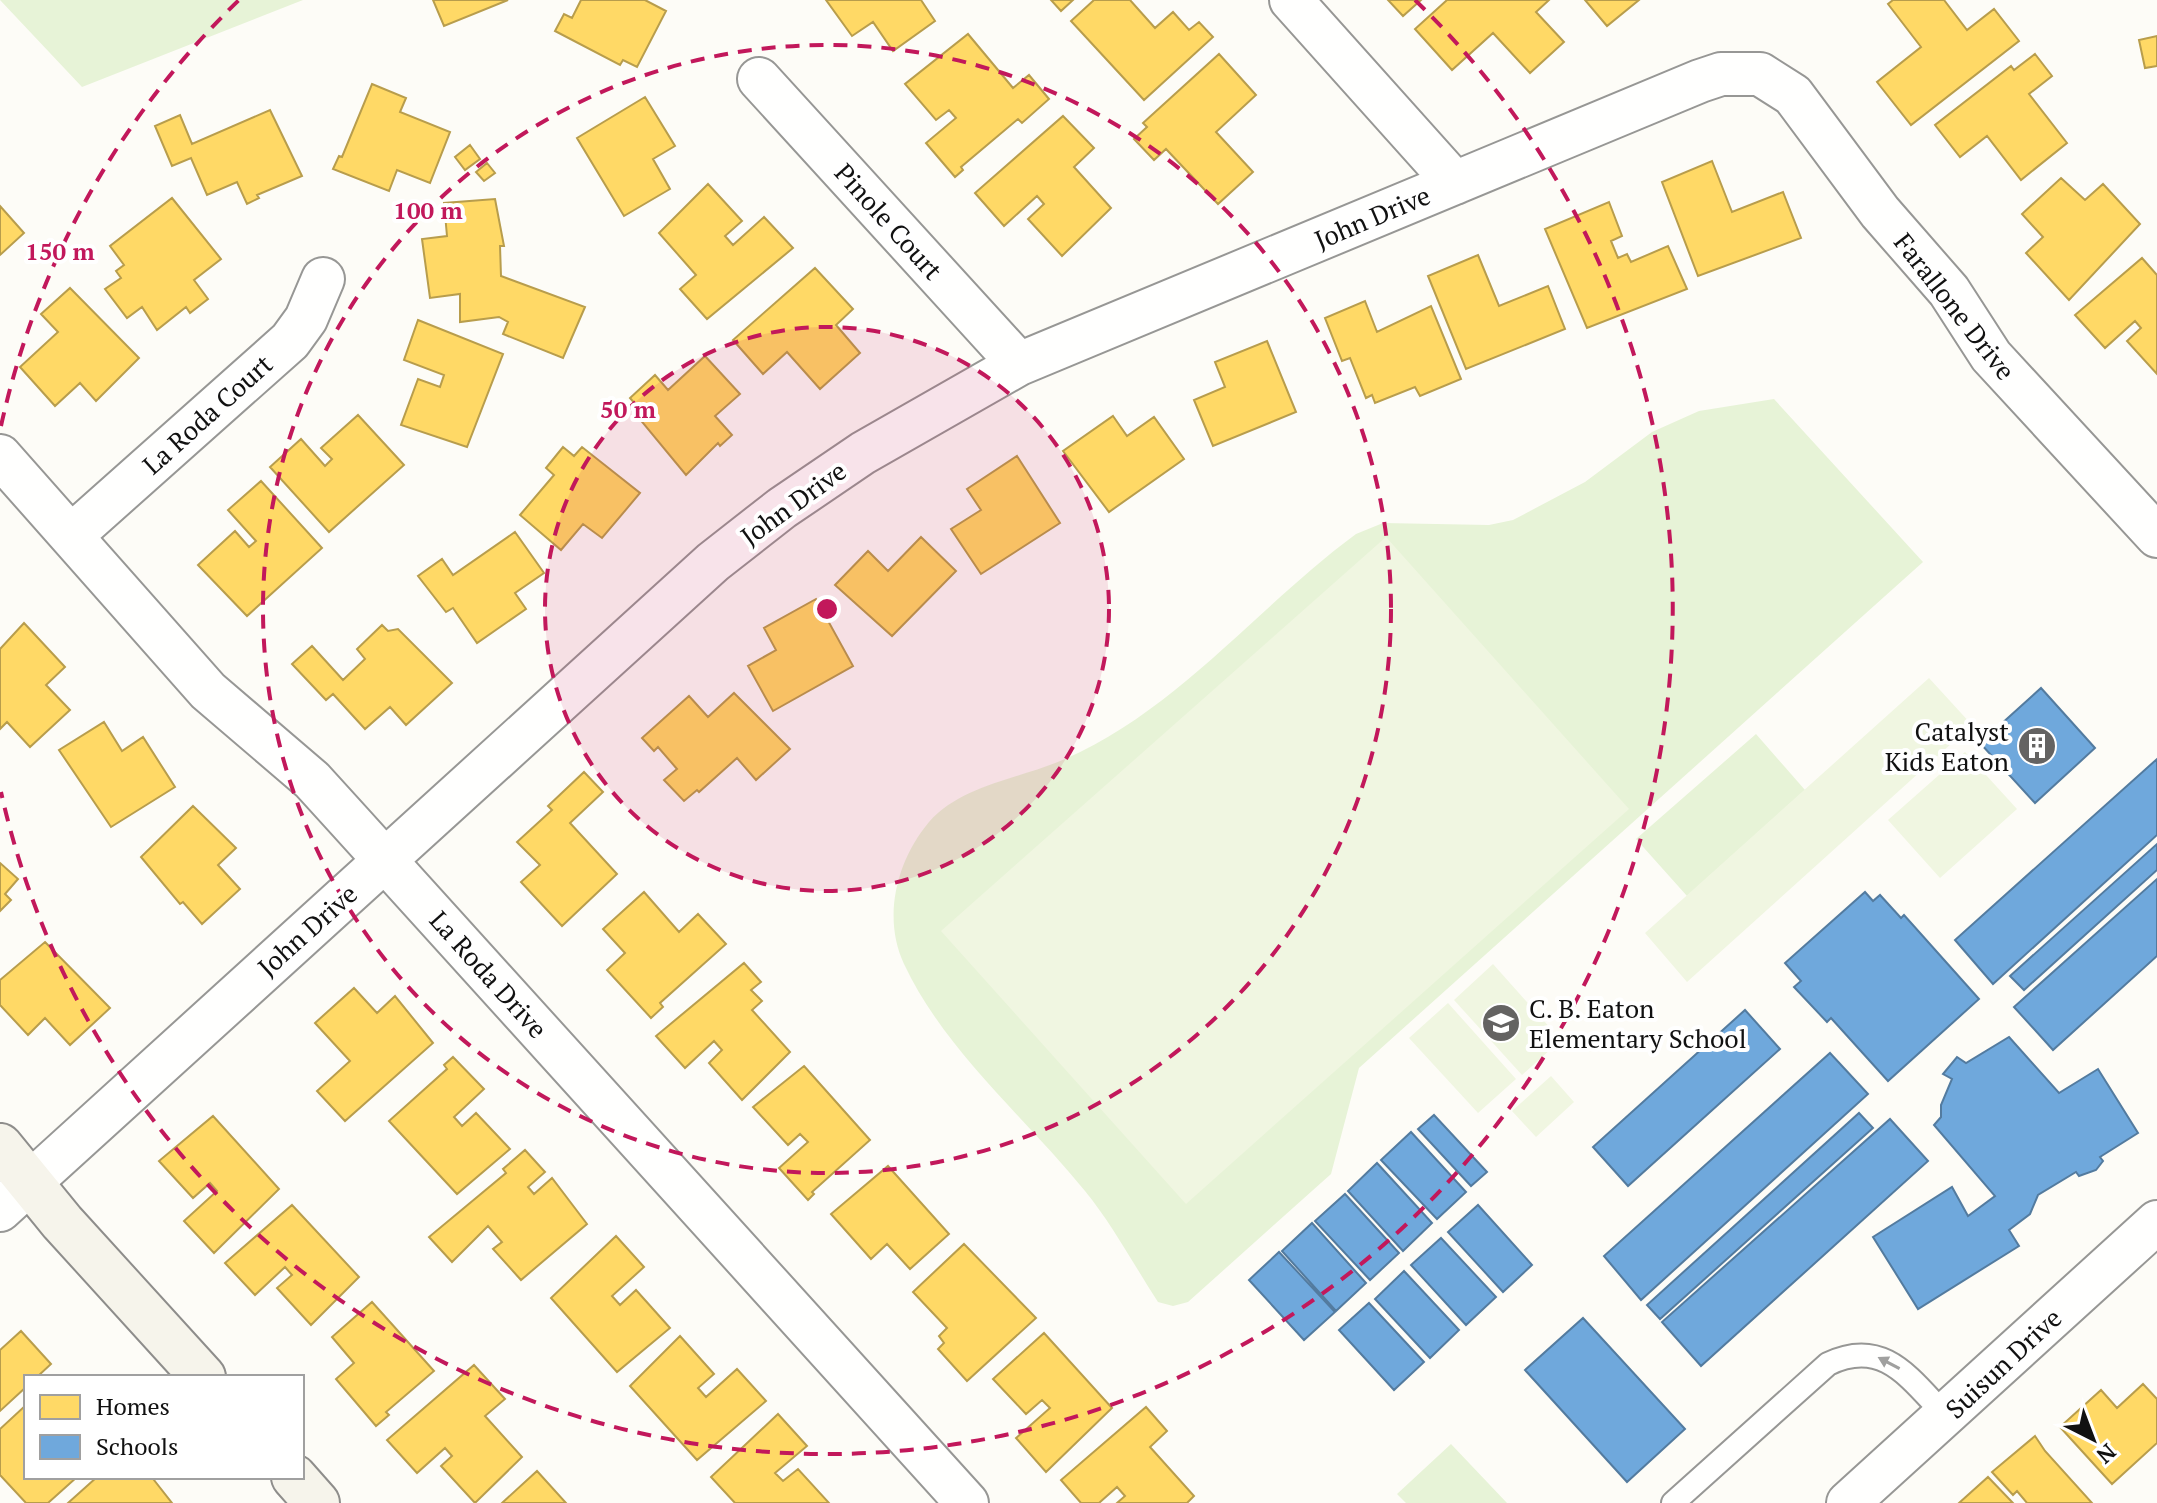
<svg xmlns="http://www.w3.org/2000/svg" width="2157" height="1503" font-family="'PT Serif',serif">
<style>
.green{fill:#e7f3d7}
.pitch{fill:#f0f6e1}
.homes{fill:#ffd966;stroke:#b89d4c;stroke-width:2}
.schools{fill:#6fa8dc;stroke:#537b9f;stroke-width:2}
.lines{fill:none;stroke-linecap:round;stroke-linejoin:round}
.lane-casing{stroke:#979795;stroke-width:26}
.street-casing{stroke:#979795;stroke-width:46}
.secondary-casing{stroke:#8e8d8b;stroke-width:48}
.lane{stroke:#fffffe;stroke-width:22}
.street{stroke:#fffffe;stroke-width:42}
.secondary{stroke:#f6f4eb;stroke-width:44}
.oneway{fill:#a0a09f}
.ring{fill:none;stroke:#c2185b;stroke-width:4;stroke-dasharray:14 10}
.labels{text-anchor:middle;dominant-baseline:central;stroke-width:8;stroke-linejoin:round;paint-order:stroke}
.street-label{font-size:26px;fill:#111;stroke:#fff}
.poi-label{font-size:26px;fill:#111;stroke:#fff;text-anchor:end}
.centre{fill:#c2185b;stroke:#fff;stroke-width:4}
.ring-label{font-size:24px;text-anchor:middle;font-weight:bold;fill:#c2185b;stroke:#fff;stroke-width:8;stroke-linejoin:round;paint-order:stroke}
</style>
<rect width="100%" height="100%" fill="#fdfcf7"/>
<!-- green -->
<path class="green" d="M0,0H303L82,87Z
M1774,399L1923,562L1359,1068L1331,1174L1188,1302L1173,1306L1158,1302C1134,1265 1112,1224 1085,1191C1025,1117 945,1051 904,964C882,917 897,860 929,822C963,784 1020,779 1065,759C1179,709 1257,607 1356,534L1383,523L1489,525L1513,520L1585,482L1652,432L1699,411Z
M1756,734L1805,790L1687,896L1636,839Z
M1451,1444L1507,1503H1406L1397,1494Z"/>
<!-- pitch -->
<path class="pitch" d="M1386,537L1629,809L1186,1204L941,931Z
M1929,678L1972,725L1687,982L1645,933Z
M1965,752L2017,809L1940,878L1888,820Z
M1493,964L1561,1040L1522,1075L1454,1000Z
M1448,1003L1516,1079L1478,1113L1409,1038Z
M1551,1076L1574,1102L1536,1137L1512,1111Z"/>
<!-- homes -->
<path class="homes" d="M433,0H508L444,26Z
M581,0H645L666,11L637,67L623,60L620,65L555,31L564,14L572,18Z
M826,0H921L935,21L893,51L873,22L852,36Z
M1051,0H1073L1061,11Z
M1094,0H1130L1155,28L1173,12L1189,30L1199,22L1213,37L1144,100L1071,21Z
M1388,0H1421L1403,16Z
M1447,0H1549L1536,12L1564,42L1530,73L1493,33L1452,70L1415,29Z
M1585,0H1639L1607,26Z
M1893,0H1944L1967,30L1994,9L2019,41L1911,125L1877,82L1921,47L1888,4Z
M968,34L1013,88L1029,75L1049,99L1022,123L1018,119L961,167L963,170L955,177L926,143L956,118L949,110L936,120L905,84Z
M2157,36V66L2145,68L2139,40Z
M1219,54L1256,95L1216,132L1253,172L1218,204L1166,149L1154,160L1134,139L1147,127L1143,123Z
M2035,54L2052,76L2029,94L2067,143L2021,180L1987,136L1960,157L1935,125L2011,66L2014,70Z
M372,84L406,98L400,112L450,132L430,183L397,170L389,191L333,169L339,156L342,157Z
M645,97L675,146L653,159L670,189L624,216L577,138Z
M270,110L302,176L257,195L259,198L247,204L237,182L207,195L191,158L172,166L155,126L180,115L192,144Z
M1063,116L1094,148L1074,167L1111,208L1062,256L1028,219L1044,204L1037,196L1004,226L975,193Z
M470,145L480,159L465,170L455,157Z
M1712,161L1732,212L1783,192L1801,238L1698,276L1662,182Z
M487,163L495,173L484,181L476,172Z
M2061,178L2085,200L2103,184L2140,224L2069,300L2026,253L2043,237L2022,214Z
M708,184L742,221L725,236L733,245L764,217L793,248L707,319L680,289L696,275L659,233Z
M172,198L221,259L194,280L208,299L190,313L186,307L157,330L142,307L127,318L105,289L121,278L116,271L124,265L110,246Z
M495,199L504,246H500L501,276L585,307L563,358L503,334L508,322L499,317L460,322V294L430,298L422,239L447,236L444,203Z
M1609,202L1622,236L1611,241L1618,258L1627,254L1631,262L1668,246L1687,289L1587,328L1545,229Z
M0,206L24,233L0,255Z
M1478,255L1499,306L1548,286L1565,329L1466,369L1428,276Z
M2142,258L2157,275V374L2127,341L2141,328L2135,321L2105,348L2075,315Z
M815,268L853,309L836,325L860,353L820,389L787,352L763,374L733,340Z
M70,288L139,358L96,401L80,383L55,406L20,367L58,332L41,314Z
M1365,301L1377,332L1431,306L1461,379L1420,396L1415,387L1375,403L1372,395L1366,398L1350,358L1342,361L1325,318Z
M418,320L503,354L467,447L401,425L418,379L440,387L444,375L404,360Z
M1267,341L1296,412L1213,446L1194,400L1225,387L1215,362Z
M705,356L740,394L715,416L732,435L720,446L718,443L686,475L638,417L643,413L630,398L655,375L668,390Z
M358,415L404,465L329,532L270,467L301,439L325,466L332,459L321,448Z
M1113,416L1127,436L1154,417L1184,459L1109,512L1063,451Z
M563,447L574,456L582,447L640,493L602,538L583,524L561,550L520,515L554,475L546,468Z
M1017,456L1060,523L981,574L951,529L981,510L967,489Z
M261,481L322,548L247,616L198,565L235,531L249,547L256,541L228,510Z
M515,532L544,573L515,593L526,609L477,643L453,608L446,612L418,576L442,559L453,575Z
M921,537L956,571L892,636L835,585L868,551L888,571Z
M816,599L853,666L773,711L748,666L776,650L764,628Z
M24,623L65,667L46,685L70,710L30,747L7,722L0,729V649Z
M382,625L388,631L398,629L452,683L406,725L390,707L365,729L333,694L326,700L292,664L312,646L343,680L365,659L357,649Z
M734,693L790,749L756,780L737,758L699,792L697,790L684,801L664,780L677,769L658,747L654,751L642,738L689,696L708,717Z
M104,722L122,751L143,737L175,787L111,827L59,750Z
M584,772L603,792L570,823L617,874L562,926L521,882L540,865L517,842L552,810L548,806Z
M193,806L236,848L218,865L240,889L202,924L183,902L180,904L141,857Z
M0,863L18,879L5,894L11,900L0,911Z
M644,892L679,932L698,914L726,944L660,1003L663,1007L651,1018L607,970L625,953L603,929Z
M45,942L110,1008L70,1045L45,1018L28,1035L0,1005V980Z
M744,963L761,982L751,990L762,1001L752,1010L790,1052L742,1100L709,1063L722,1050L714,1041L685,1068L656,1036Z
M354,988L377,1013L395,996L433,1043L345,1121L317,1091L350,1061L315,1023Z
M453,1057L484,1089L454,1117L462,1126L476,1113L510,1149L457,1194L389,1121L447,1069L444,1065Z
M804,1066L870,1140L812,1192L814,1194L808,1200L779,1168L808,1142L800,1134L788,1145L753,1107Z
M213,1116L279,1189L214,1253L184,1221L217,1191L210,1183L193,1198L159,1161Z
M525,1150L545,1172L528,1187L534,1194L552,1178L587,1224L521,1280L493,1249L502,1242L488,1226L452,1262L429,1237L506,1173L503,1169Z
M888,1166L949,1234L910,1269L887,1244L871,1259L831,1214Z
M292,1205L359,1277L311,1325L277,1288L292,1275L285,1267L255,1295L225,1263Z
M616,1236L644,1267L612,1296L620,1305L636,1290L670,1328L617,1372L551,1298Z
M964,1244L1036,1318L967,1381L938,1349L944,1343L939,1336L947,1328L913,1292Z
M372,1302L434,1371L386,1412L389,1415L376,1426L336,1379L354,1363L332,1337Z
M21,1331L51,1364L37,1377H26V1387L0,1411V1350Z
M1044,1333L1112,1408L1046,1472L1016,1438L1050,1408L1042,1400L1026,1414L993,1379Z
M680,1336L714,1374L698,1388L706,1397L737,1369L766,1401L697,1460L630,1386Z
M474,1365L505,1399L485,1416L522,1457L475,1503L441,1466L452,1456L445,1448L417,1473L387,1440Z
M2143,1384L2157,1399V1443L2112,1484L2060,1427L2101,1390L2117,1408Z
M26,1405V1477H77L48,1503H26L0,1475V1429Z
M1146,1407L1167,1431L1150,1447L1194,1496L1187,1503H1117L1125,1496L1117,1487L1099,1503H1081L1061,1480Z
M778,1414L807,1446L775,1473L783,1481L798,1469L829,1503H735L711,1477Z
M2035,1436L2045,1451L2092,1503H2027L2017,1491L2013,1495L1992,1472Z
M537,1471L566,1503H502Z
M97,1477H158L154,1480L172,1503H68Z
M1988,1477L2013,1503H1959Z"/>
<!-- schools -->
<path class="schools" d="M2041,688L2095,748L2035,803L1980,743Z
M2157,759V835L1993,984L1955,940Z
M2157,844V870L2024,990L2010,976Z
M2157,879V956L2053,1050L2014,1007Z
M1865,892L1873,901L1880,895L1901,918L1904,915L1979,999L1888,1081L1831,1018L1827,1022L1794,987L1801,981L1785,963Z
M1745,1010L1780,1049L1628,1186L1593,1147Z
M2009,1037L2059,1093L2098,1069L2138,1133L2100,1157L2103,1161L2096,1170L2079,1176L2076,1172L2038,1195L2030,1214L2009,1230L2019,1246L1918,1309L1873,1237L1952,1187L1968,1216L1995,1196L1934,1125L1941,1117V1105L1952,1079L1943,1074L1957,1057L1966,1063Z
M1830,1053L1868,1094L1641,1300L1604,1256Z
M1859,1113L1873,1128L1660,1319L1647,1305Z
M1434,1115L1487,1172L1471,1186L1418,1129Z
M1890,1119L1928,1161L1701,1366L1662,1322Z
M1411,1132L1466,1192L1437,1219L1381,1160Z
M1377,1163L1432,1223L1403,1251L1348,1191Z
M1345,1194L1399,1253L1370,1280L1315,1221Z
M1478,1205L1532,1265L1503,1292L1448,1232Z
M1312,1223L1366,1283L1336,1311L1282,1251Z
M1441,1238L1496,1297L1466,1325L1411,1265Z
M1279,1252L1335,1312L1304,1340L1249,1280Z
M1404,1271L1459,1330L1430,1358L1375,1299Z
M1369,1303L1424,1362L1394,1390L1339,1330Z
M1583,1318L1685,1429L1627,1482L1525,1370Z"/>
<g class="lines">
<defs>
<path id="lane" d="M1673,1503L1828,1364C1884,1337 1910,1379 1946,1416"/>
<path id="street" d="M1291,0L1455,183
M759,79L1019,364
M0,456L208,691L312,780L352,824L967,1503
M72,535L290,341L306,319L323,279
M0,1210L713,562L782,508L863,453L1019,364L1700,81L1721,74H1760L1793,95L1880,212L1949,291L1991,356L2157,536
M1848,1503L2157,1222"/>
<path id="secondary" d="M0,1146L62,1222L203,1377
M294,1477L317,1503"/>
</defs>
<!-- lane casing -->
<use href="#lane" class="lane-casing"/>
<!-- street casing -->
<use href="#street" class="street-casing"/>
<!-- secondary casing -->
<use href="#secondary" class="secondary-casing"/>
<!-- lane -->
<use href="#lane" class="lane"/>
<!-- street -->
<use href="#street" class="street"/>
<!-- secondary -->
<use href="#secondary" class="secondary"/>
</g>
<!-- one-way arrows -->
<defs><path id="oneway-solid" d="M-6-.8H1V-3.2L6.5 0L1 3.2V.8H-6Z" transform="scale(2)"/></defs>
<use class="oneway" href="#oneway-solid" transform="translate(1889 1363) rotate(-152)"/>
<!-- distance rings -->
<circle cx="827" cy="609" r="282" fill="#c2185b" fill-opacity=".12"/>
<g class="ring">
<circle cx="827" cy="609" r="282"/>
<circle cx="827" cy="609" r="564"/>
<path d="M1 426A846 846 0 0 1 239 0M1415 0A846 846 0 1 1 1 792"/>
</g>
<!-- icons -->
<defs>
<symbol id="building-disc" viewBox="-11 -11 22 22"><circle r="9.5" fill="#646362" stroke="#fff"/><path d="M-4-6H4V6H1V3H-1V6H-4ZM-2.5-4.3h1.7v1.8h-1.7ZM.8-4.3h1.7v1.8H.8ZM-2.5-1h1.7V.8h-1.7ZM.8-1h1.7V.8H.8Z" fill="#fff"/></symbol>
<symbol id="school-disc" viewBox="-11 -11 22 22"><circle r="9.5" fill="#646362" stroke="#fff"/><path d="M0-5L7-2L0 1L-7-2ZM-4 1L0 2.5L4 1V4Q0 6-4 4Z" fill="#fff"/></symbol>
</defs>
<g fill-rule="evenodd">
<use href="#building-disc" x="2015" y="724" width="44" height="44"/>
<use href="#school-disc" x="1479" y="1001" width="44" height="44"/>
</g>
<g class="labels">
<!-- street labels -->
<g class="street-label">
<text transform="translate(1372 217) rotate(-23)">John Drive</text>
<text transform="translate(889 221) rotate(48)">Pinole Court</text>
<text transform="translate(1955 306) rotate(52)">Farallone Drive</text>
<text transform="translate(207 414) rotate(-42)">La Roda Court</text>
<text transform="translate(793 503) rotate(-36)">John Drive</text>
<text transform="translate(307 930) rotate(-42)">John Drive</text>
<text transform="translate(489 974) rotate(48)">La Roda Drive</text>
<text transform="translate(2003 1363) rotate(-43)">Suisun Drive</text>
</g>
<!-- poi labels -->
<g class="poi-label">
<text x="2009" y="731">Catalyst<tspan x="2009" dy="30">Kids Eaton</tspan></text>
<text x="1529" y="1008" text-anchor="start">C. B. Eaton<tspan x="1529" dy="30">Elementary School</tspan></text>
</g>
</g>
<circle cx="827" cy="609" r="12" class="centre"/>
<g class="ring-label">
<text x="428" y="219">100 m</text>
<text x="60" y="260">150 m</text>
<text x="628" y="418">50 m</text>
</g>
<!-- legend -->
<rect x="24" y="1375" width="280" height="104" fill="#ffffff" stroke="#a0a0a0" stroke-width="2"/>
<rect x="40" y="1395" width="40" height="24" fill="#ffd966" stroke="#a0a0a0" stroke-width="2"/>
<text x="96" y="1415" font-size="24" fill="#111111">Homes</text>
<rect x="40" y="1435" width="40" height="24" fill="#6fa8dc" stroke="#a0a0a0" stroke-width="2"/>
<text x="96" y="1455" font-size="24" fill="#111111">Schools</text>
<!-- north arrow -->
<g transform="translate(2093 1439) rotate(138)" stroke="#ffffff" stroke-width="6" paint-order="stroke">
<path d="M0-6L14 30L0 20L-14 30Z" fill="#111111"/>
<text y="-12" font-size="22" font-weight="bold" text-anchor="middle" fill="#111111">N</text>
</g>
</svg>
